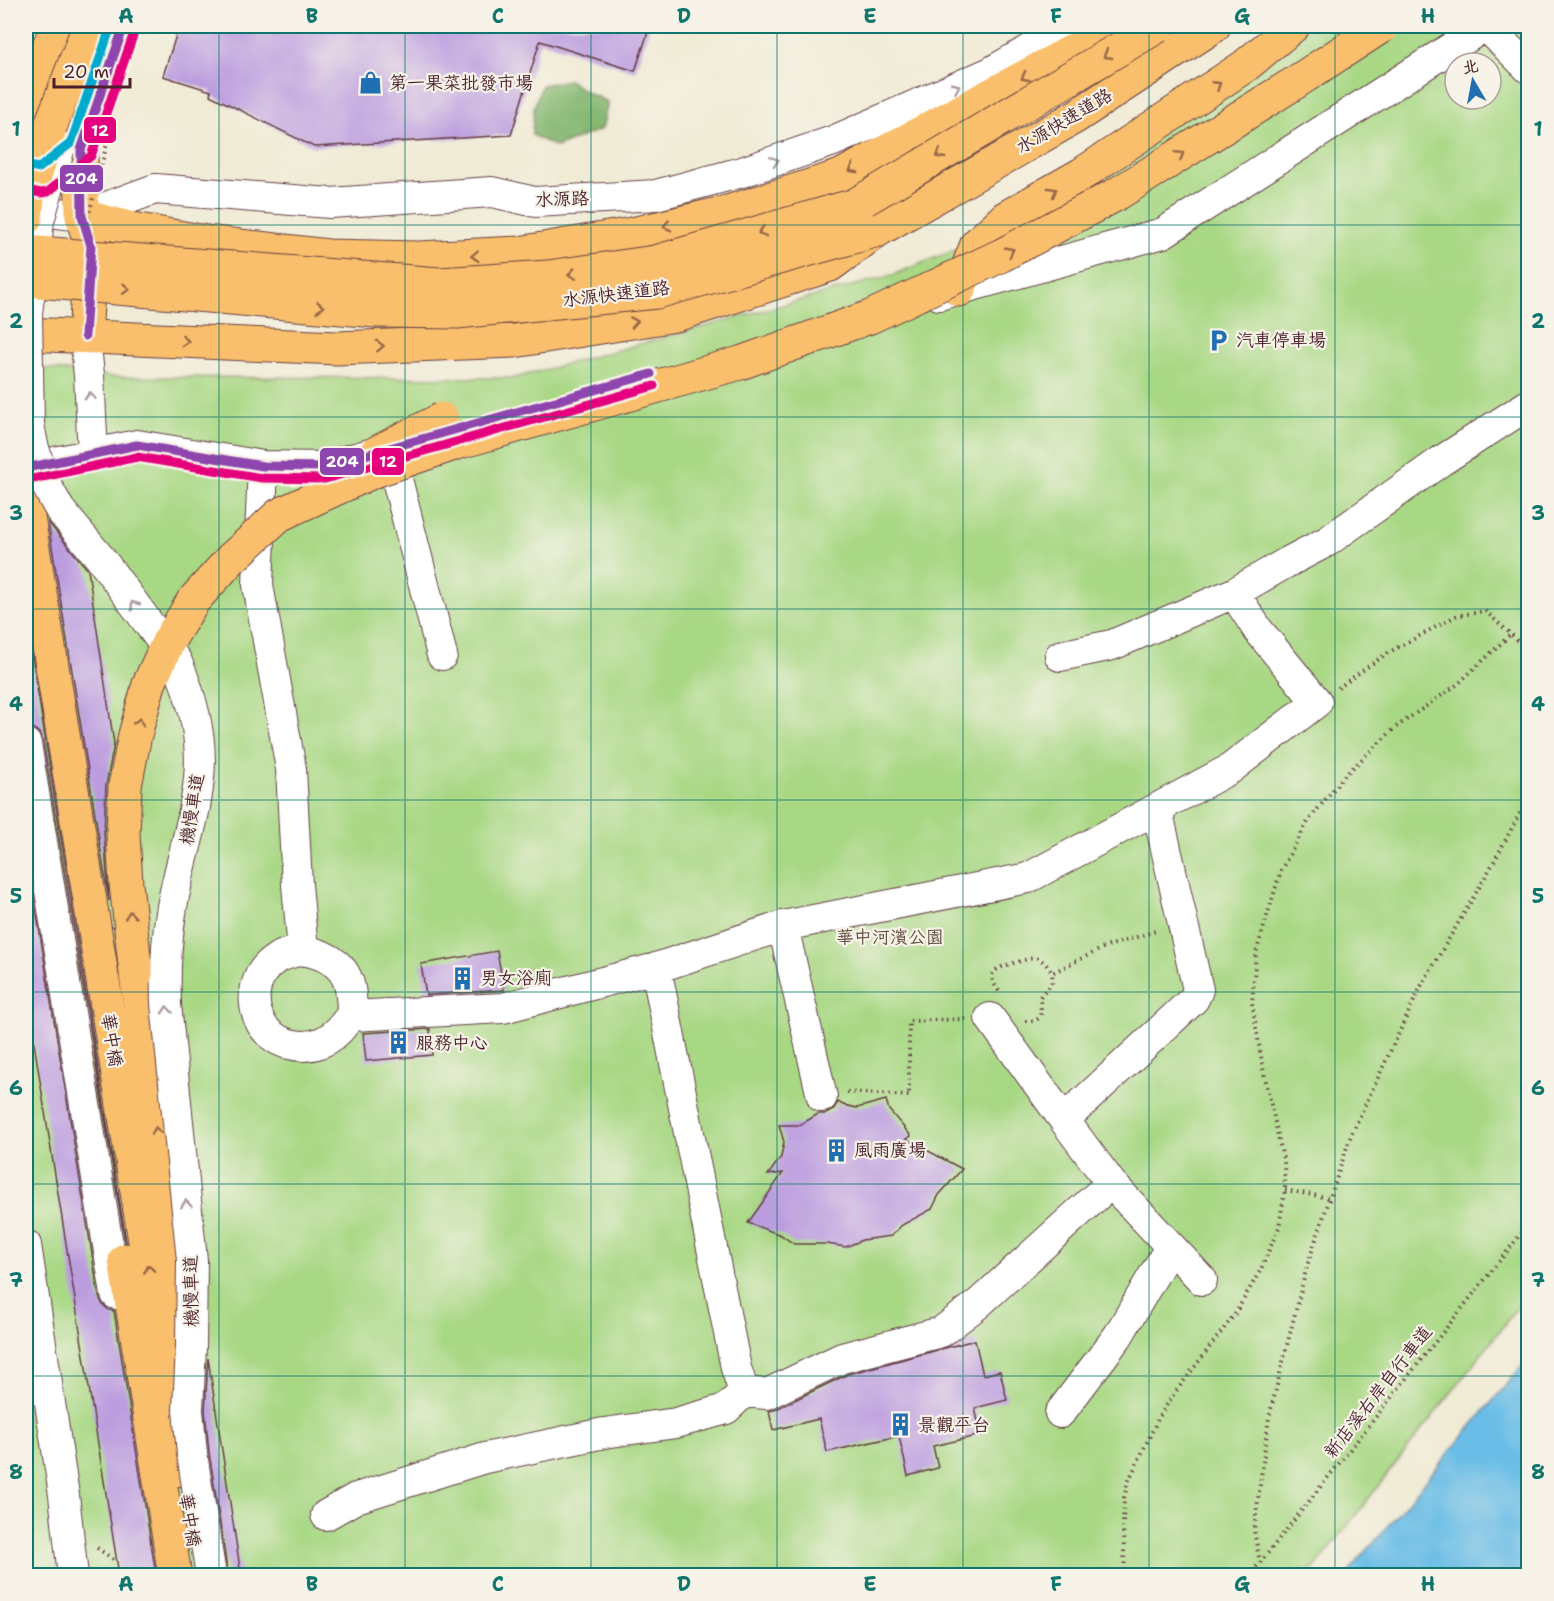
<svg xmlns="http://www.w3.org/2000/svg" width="1554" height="1601" font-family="'Shantell Sans','LXGW WenKai TC',sans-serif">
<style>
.green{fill:#a9d885;stroke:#7a7c58;stroke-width:1.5;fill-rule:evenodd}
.forest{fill:#86b872;stroke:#686c4e;stroke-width:1.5}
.water{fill:#6abde6;stroke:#5a6e88;stroke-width:1.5}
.building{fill:#bb9cdf}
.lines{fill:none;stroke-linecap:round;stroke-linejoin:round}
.minor-casing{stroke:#633e44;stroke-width:32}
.major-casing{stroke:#633e44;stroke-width:35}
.highway-casing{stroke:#633e44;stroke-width:35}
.path{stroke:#633e44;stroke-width:4;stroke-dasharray:1.5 4.5;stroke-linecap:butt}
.minor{stroke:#fff;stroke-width:30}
.major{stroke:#f9bf6c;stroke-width:33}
.highway{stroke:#f9bf6c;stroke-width:33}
.minor-bridge-casing{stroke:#633e44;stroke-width:32;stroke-linecap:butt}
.major-bridge-casing{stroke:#633e44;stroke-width:35;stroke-linecap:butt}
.highway-bridge-casing{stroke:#633e44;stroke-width:35;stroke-linecap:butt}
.path-bridge{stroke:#633e44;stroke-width:4;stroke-dasharray:1.5 4.5;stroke-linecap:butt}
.minor-bridge{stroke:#fff;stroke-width:30}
.major-bridge{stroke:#f9bf6c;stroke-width:33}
.highway-bridge{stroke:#f9bf6c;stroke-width:33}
.bus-1-casing{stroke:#f7f3e8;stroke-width:14}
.bus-2-casing{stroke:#f7f3e8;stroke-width:14}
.bus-3-casing{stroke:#f7f3e8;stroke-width:14}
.bus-1{stroke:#8e44ad;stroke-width:9}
.bus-2{stroke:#e5007d;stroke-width:9}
.bus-3{stroke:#00a9ce;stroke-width:9}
.oneway{stroke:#996748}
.oneway2{stroke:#ae9aa0}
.grid{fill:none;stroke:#0f766e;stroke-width:1.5;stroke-opacity:0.55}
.labels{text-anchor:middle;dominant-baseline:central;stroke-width:4.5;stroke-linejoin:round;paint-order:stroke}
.poi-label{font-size:18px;fill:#4a1f2b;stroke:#f7f3e8;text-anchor:start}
.street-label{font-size:18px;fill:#4a1f2b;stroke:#f7f3e8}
.park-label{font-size:18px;fill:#624d42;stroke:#f7f3e8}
.line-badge{stroke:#f7f3e8;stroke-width:2}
.badge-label{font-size:16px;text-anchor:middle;font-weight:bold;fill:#fff}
.neatline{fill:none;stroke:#0f766e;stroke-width:2}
.grid-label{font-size:20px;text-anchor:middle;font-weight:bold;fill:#0f766e}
</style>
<rect width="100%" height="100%" fill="#f7f3e8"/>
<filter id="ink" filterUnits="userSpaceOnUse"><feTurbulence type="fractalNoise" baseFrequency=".0167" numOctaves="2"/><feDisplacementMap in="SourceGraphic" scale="12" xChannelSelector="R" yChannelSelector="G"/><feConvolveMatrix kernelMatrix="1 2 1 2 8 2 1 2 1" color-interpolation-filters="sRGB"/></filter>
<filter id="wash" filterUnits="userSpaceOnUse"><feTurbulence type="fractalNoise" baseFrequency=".008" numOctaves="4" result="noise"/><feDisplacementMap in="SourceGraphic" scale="24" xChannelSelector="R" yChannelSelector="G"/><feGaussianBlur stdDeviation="1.35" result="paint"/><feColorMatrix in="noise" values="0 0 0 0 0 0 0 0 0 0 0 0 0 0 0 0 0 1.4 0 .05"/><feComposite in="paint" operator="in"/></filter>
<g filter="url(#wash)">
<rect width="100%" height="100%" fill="#f0ebd5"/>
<!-- green -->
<path class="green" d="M1308,26H1528V1294L1309,1575L26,1576V366L112,377L515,378L893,275L1027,221ZM1455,63H1491V99H1455Z"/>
<!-- forest -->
<path class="forest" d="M569,80L586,92L608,102L602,129L556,147L532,135L534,107L542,85Z"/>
<!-- water -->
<path class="water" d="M1528,1359V1575H1347L1353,1567Z"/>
<g id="blocks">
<!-- building -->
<path class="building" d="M179,26H650L635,71L540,41L511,135L314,147L210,95L211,91L163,76Z
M48,522L88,570L114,744L106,785L104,833L109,901Z
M26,619L126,1242H125L43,741L39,733L33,728L26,727Z
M26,848L99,1297L103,1305L109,1310L114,1311L156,1575H119L26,993Z
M497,951L504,990L426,995L421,964Z
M430,1029L432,1055L366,1061L363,1033Z
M886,1100L889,1110L911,1136L906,1139L962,1169L939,1195L932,1209L902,1225L891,1236L862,1240L846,1247L827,1244H794L781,1235L748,1223L783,1173L768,1175L781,1157L784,1142L779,1125H800L818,1114H826L833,1110L838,1102L843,1105L857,1108Z
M975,1340L983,1375L1000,1371L1007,1400L975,1408L981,1435L933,1446L938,1468L908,1476L899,1436L827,1452L819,1419L773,1430L769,1411L774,1410L848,1374Z
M208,1358L241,1575H228L209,1452L205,1410Z"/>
</g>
</g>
<g filter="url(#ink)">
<use href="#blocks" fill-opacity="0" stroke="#633e44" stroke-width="1.5"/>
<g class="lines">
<defs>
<path id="minor" d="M1486,26L1528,68
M26,209L82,216L155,189L330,203L492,192L535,202L656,195L742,172L833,141L989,73L1071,26
M939,295L1163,233L1485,26
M85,336L89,375L93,455
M389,448L442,655
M263,466L258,585L291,769L297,885L303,950
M26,468L137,445L263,466L323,467L399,446
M1060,656L1112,645L1234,593L1286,563L1328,541L1441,461L1528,405
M26,744L116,1294
M783,926L822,1097
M303,950C330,955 350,968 351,997C352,1002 352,1011 351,1015C350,1018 347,1020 345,1023C331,1042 312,1050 289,1044C276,1041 264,1031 259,1019C250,999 255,974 273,961C282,954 293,952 303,950Z
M656,968L736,1368L744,1392L767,1394L842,1358L941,1332L978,1304L1111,1183L1064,1120L1194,999L1198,990L1157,809
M351,1016L503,1008L656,968L783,926L1028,878L1230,769L1317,702L1258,630L1234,593
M990,1018L1064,1120
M1111,1183L1202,1280
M26,1245L64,1495L73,1576
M1060,1413L1118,1336L1170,1247
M326,1515L356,1498L485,1458L604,1433L676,1423L726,1409L744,1392"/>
<path id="major" d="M26,116L43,61L57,26
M85,336L91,246L82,216L81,150L124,26
M26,505L182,1470
M125,1260L175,1576"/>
<path id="highway" d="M82,216L133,229L206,242L328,256L419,258L519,253L632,234L731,211L841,176L1076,49L1113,26
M959,290L977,244L1005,218L1082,174L1245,66L1293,26
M26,334L337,348L514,341L676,315L830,265L878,230L1075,117L1214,26
M136,974L171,1242L174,1306L170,1399"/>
</defs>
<!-- minor casing -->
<use href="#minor" class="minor-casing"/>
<!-- major casing -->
<use href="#major" class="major-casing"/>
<!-- highway casing -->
<use href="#highway" class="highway-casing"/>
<!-- path -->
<path class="path" d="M1338,688L1386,654L1456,616L1485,611L1511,634L1528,653
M999,991C984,972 996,968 1014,963C1022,961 1031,957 1038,959C1045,961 1048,967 1052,973L1105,947L1159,930
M1025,1021C1046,1022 1040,1011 1040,997C1047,986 1054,988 1052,973
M847,1092L909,1096V1021L965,1019
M1285,1190L1330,1198
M97,1548L116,1561
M1260,1563L1254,1530L1269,1417L1307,1266L1351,1135L1420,988L1490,869L1528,798
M1125,1576L1123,1522L1124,1498L1128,1482L1158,1419L1171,1398L1235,1314L1260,1271L1279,1227L1285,1190L1284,1163L1263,1068L1252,1003L1256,953L1281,870L1309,820L1344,776L1396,727L1458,684L1511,634
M1248,1576L1260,1563L1528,1225"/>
<!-- minor -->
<use href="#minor" class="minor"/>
<!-- major -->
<use href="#major" class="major"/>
<!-- highway -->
<use href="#highway" class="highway"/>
<defs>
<path id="minor-bridge" d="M60,147L39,221L27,313L29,424L33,445L44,481L60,510L101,559L177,662C192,697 203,739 199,778C195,824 178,867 171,913C166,943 165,973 166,1004L192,1260L191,1346L188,1410L192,1454L211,1576"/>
<path id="major-bridge" d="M26,218L28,198L51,125L89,26"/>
<path id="highway-bridge" d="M26,252L439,284L548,277L655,262L855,205L1158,26
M26,280L376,311L457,312L657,292L878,230
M376,453L442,419
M136,974L126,884L123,834L125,786L135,735L149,684L168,642L193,601L231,559L279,515L372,472L460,442L740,363L870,317L1002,255L1117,194L1293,84L1382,26"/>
</defs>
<!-- minor-bridge casing -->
<use href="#minor-bridge" class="minor-bridge-casing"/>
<!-- major-bridge casing -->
<use href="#major-bridge" class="major-bridge-casing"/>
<!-- highway-bridge casing -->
<use href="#highway-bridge" class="highway-bridge-casing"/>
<!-- path-bridge -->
<path class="path-bridge" d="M85,229L110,132"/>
<!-- minor-bridge -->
<use href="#minor-bridge" class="minor-bridge"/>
<!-- major-bridge -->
<use href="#major-bridge" class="major-bridge"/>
<!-- highway-bridge -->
<use href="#highway-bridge" class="highway-bridge"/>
<defs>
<path id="bus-1" d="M85,336L91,246L82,216L81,150L124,26
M26,468L137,445L263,466L323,467L651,374"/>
<path id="bus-2" d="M26,190L41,193L48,192L91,156L135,30
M28,480L137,457L262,478L325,479L654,386"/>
<path id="bus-3" d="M28,166L39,168L71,143L111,26"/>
</defs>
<!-- bus-1 casing -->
<use href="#bus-1" class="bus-1-casing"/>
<!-- bus-2 casing -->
<use href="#bus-2" class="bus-2-casing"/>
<!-- bus-3 casing -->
<use href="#bus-3" class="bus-3-casing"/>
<!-- bus-1 -->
<use href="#bus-1" class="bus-1"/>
<!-- bus-2 -->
<use href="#bus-2" class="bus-2"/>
<!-- bus-3 -->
<use href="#bus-3" class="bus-3"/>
</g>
<!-- one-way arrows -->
<defs><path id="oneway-chevron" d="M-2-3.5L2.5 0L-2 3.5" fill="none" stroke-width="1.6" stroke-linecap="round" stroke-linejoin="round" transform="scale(1.5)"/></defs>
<g class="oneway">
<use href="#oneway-chevron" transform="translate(1107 55) rotate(149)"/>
<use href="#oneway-chevron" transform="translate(1025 77) rotate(152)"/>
<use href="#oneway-chevron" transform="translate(1217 85) rotate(-33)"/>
<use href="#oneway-chevron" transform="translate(940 155) rotate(149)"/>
<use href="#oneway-chevron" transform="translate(1180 155) rotate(-32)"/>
<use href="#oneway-chevron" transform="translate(853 169) rotate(152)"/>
<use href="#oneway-chevron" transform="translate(1053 191) rotate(-30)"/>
<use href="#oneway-chevron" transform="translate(667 226) rotate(167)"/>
<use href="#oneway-chevron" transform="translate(762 232) rotate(164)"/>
<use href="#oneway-chevron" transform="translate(1010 251) rotate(-28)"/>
<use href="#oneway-chevron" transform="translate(475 256) rotate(177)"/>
<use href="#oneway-chevron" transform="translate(572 274) rotate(172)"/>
<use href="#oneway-chevron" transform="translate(126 289) rotate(5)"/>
<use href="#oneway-chevron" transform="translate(320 307) rotate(5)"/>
<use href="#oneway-chevron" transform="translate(634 322) rotate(-9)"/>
<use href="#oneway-chevron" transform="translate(185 341) rotate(3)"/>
<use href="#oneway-chevron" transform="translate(380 346) rotate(-2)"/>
<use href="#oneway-chevron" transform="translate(139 722) rotate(-74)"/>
<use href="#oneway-chevron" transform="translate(130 915) rotate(-96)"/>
<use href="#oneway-chevron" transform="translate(156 1131) rotate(-97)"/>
<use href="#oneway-chevron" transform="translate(149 1269) rotate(-99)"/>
</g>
<g class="oneway2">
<use href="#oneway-chevron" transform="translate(956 87) rotate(-24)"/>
<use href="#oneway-chevron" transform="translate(775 161) rotate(-19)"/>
<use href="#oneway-chevron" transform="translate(90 396) rotate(-93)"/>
<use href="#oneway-chevron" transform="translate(134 605) rotate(-127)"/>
<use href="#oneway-chevron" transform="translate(167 1010) rotate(-95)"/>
<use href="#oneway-chevron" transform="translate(186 1204) rotate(-96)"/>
</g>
</g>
<!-- grid -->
<path class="grid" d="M219,26V1576M405,26V1576M591,26V1576M777,26V1576M963,26V1576M1149,26V1576M1335,26V1576M26,225H1528M26,417H1528M26,609H1528M26,800H1528M26,992H1528M26,1184H1528M26,1376H1528"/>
<!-- icons -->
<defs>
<symbol id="shop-bare" viewBox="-9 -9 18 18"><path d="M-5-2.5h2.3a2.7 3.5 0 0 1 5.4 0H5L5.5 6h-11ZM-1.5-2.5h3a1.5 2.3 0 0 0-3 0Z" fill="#1f6fb2" stroke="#f7f3e8" stroke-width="2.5" paint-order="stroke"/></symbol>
<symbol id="parking-bare" viewBox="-9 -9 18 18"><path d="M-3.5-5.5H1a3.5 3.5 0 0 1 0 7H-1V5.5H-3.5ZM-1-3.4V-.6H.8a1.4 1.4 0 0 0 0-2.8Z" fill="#1f6fb2" stroke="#f7f3e8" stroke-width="2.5" paint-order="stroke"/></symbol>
<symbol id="building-bare" viewBox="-9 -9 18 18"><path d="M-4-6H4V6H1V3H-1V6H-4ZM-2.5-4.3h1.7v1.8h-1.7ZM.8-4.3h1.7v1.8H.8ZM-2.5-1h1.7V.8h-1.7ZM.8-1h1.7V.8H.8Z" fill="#1f6fb2" stroke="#f7f3e8" stroke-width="2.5" paint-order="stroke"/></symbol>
</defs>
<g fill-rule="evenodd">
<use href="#shop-bare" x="354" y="66" width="33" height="33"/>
<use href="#parking-bare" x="1202" y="324" width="33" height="33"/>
<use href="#building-bare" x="446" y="962" width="33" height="33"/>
<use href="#building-bare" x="382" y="1026" width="33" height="33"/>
<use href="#building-bare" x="820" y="1134" width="33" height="33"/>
<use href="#building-bare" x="884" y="1408" width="33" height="33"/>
</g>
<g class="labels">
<!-- poi labels -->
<g class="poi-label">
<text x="389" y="83">第一果菜批發市場</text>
<text x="1236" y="340">汽車停車場</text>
<text x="480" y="978">男女浴廁</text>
<text x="416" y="1043">服務中心</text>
<text x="854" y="1150">風雨廣場</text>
<text x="918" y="1425">景觀平台</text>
</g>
<!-- street labels -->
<g class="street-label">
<text transform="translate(1064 121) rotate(-31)">水源快速道路</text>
<text transform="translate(562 199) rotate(-2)">水源路</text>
<text transform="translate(616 294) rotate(-7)">水源快速道路</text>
<text transform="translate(192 809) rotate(-81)">機慢車道</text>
<text transform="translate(112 1040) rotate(81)">華中橋</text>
<text transform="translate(191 1291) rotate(-91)">機慢車道</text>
<text transform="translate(1378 1392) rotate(-52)">新店溪右岸自行車道</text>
<text transform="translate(190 1520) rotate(81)">華中橋</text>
</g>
<!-- park labels -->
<g class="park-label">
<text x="890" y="937">華中河濱公園</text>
</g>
</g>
<g class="line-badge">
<rect x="83" y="116" width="34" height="28" rx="6" fill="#e5007d"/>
<rect x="59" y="164" width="45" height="29" rx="6" fill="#8e44ad"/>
<rect x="371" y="447" width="34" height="29" rx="6" fill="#e5007d"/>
<rect x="319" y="447" width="46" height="29" rx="6" fill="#8e44ad"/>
</g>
<g class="badge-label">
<text x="100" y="136">12</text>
<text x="81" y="184">204</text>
<text x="388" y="467">12</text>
<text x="342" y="467">204</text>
</g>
<!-- margin -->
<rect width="1554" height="1601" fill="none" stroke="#f7f3e8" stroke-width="66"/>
<!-- north arrow -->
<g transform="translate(1473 81) rotate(350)"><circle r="28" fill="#f7f3e8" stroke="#b29e9c" stroke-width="1.5"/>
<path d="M0-4.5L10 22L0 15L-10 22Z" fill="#1f6fb2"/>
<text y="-9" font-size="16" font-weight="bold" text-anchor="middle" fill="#4a1f2b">北</text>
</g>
<!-- scale -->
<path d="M54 78v9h76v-9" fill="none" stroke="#4a1f2b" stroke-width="3"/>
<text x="63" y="78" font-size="18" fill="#4a1f2b" stroke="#f7f3e8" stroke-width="4.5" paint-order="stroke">20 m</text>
<rect x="33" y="33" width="1488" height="1535" class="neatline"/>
<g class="grid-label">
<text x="126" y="23">A</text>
<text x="312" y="23">B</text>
<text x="498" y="23">C</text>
<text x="684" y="23">D</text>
<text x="870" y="23">E</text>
<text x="1056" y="23">F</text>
<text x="1242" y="23">G</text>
<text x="1428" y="23">H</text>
<text x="16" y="136">1</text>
<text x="1538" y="136">1</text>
<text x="16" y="328">2</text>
<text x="1538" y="328">2</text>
<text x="16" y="520">3</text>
<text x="1538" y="520">3</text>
<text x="16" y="711">4</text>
<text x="1538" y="711">4</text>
<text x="16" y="903">5</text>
<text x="1538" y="903">5</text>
<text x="16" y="1095">6</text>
<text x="1538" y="1095">6</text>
<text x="16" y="1287">7</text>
<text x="1538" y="1287">7</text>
<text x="16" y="1479">8</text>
<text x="1538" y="1479">8</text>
<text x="126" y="1591">A</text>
<text x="312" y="1591">B</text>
<text x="498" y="1591">C</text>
<text x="684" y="1591">D</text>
<text x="870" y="1591">E</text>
<text x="1056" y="1591">F</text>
<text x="1242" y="1591">G</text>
<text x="1428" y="1591">H</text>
</g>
</svg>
